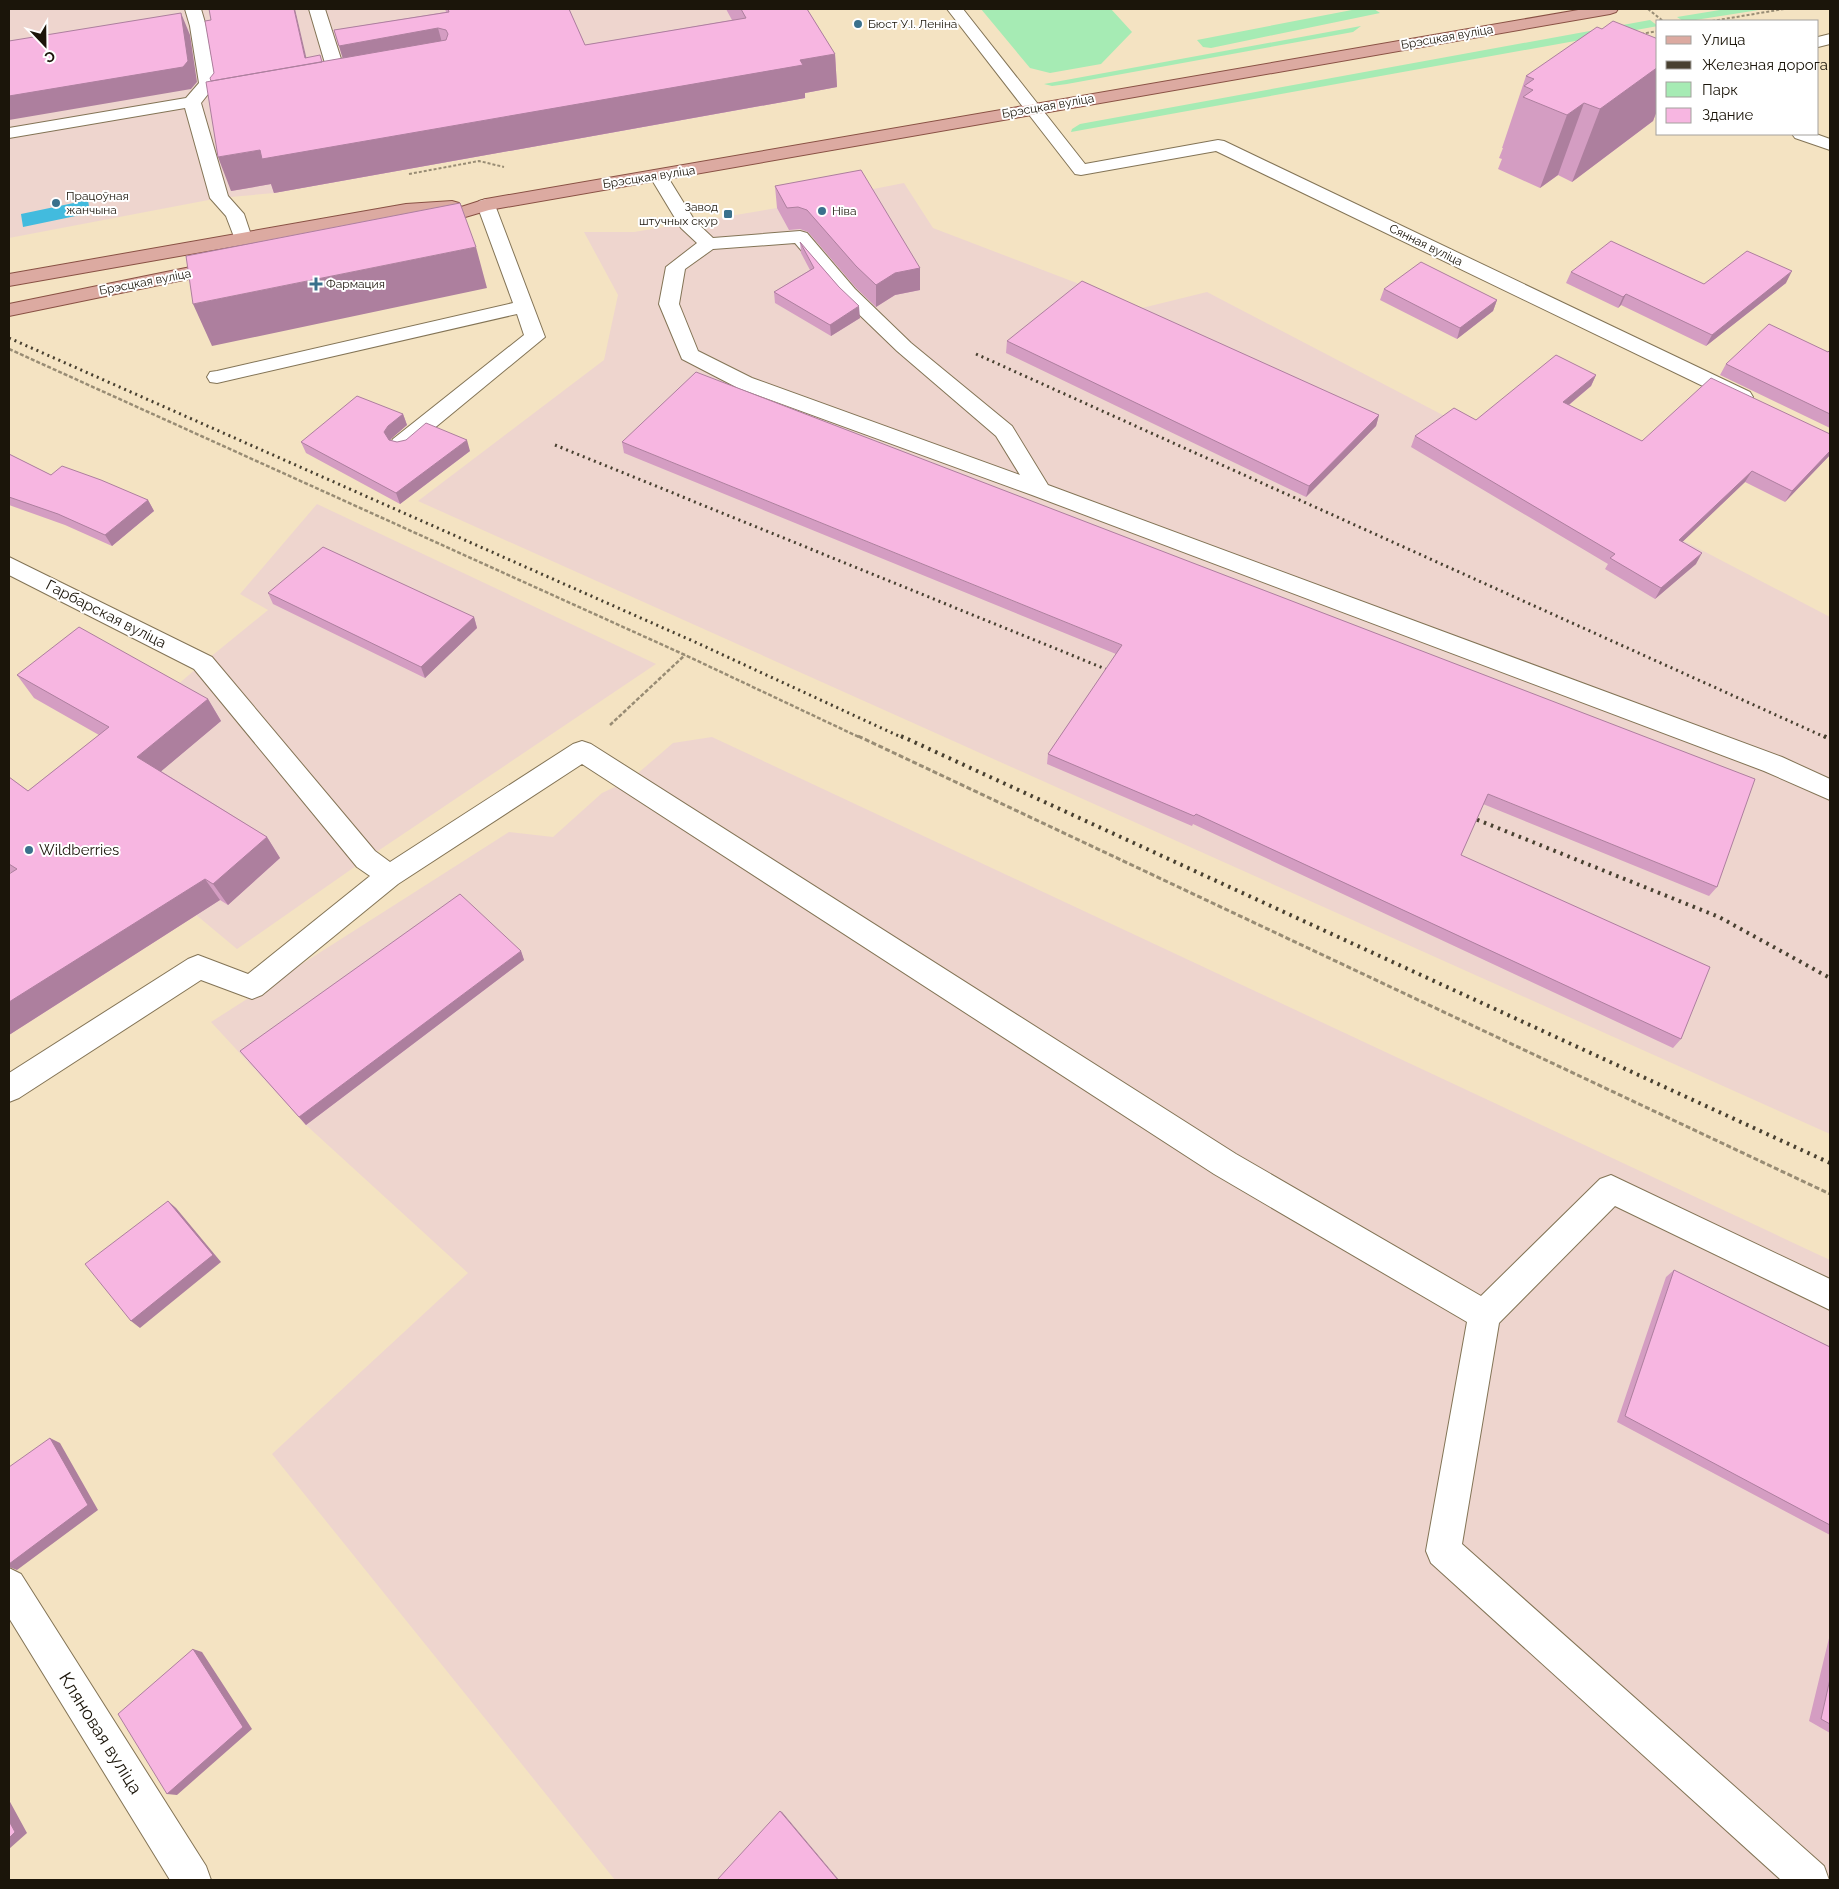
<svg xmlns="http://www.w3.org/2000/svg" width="1839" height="1889" font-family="Raleway,sans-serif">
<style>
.industrial{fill:#eed5ce}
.green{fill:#a6ebb4}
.water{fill:#42bbde}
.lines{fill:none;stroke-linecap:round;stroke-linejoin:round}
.minor-casing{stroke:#837456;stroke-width:2}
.major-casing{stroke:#895144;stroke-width:2}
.path-far2{stroke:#988c74;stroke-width:2;stroke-dasharray:3 2;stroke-linecap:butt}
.path-far1{stroke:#988c74;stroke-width:2.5;stroke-dasharray:4 2;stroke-linecap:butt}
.path{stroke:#988c74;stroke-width:3;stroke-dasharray:5 2.5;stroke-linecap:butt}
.minor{fill:#fff;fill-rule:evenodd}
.major{fill:#dcaaa1;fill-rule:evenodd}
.rail-far1{stroke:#484030;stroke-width:3;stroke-dasharray:2 4;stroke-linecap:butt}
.rail{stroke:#484030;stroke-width:4;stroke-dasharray:2.5 5;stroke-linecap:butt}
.wall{fill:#d49dc2}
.shaded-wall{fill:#ad7f9e}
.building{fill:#f7b6e1;stroke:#ad7f9e}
.poi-dot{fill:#3a718c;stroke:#fff;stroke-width:2}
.labels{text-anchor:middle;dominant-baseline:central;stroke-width:4;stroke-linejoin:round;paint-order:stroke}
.far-poi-label{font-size:12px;fill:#1b150a;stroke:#fff;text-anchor:start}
.far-street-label{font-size:12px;fill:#1b150a;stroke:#fff}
.street-label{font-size:15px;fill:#1b150a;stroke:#fff}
.poi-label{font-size:15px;fill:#1b150a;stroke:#fff;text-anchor:start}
.near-street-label{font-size:18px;fill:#1b150a;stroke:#fff}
</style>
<rect width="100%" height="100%" fill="#f4e3c2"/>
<!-- industrial -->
<path class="industrial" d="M9,9H789L837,87L804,93L806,98L274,193L219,198L9,238Z
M904,183L933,228L1142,308L1207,292L1830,617V1134L418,501L604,360L618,295L584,232H634L777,208Z
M317,504L656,664L366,859L237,949L50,793L203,663L268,610L240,594Z
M712,737L1830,1260V1880H615L272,1454L468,1273L306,1125L211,1022L509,832L553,837L602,793L630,780L673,743Z"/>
<!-- green -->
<path class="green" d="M981,9H1111L1132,32L1101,64L1050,73L1030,68Z
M1357,9H1374L1380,13L1211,48L1203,47L1197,40Z
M1726,9H1765L1689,21H1683L1677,17Z
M1650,20L1658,26L1071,132L1072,129L1080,124Z
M1361,26L1353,32L1067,84L1052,86L1044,84Z"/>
<!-- water -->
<path class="water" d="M88,200L90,213L23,227L21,214Z"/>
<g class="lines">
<defs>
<path id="minor" d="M185,9H201L206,26L216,84L201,103L228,196L244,214L252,238L250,242L243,244L236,242L226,216L210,198L185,108L9,138V128L186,98L199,83L190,26Z
M309,9H325L350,87L347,91H335L332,87Z
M947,9H963L1085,164L1218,140L1224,141L1750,392L1753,397L1750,402L1743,404L1736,402L1216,151L1081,175L1075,174Z
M1830,34V44L1818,47V37Z
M1792,134H1816L1830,139V150L1795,138Z
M658,170L664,171L695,221L713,238L800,231L807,233L855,289L911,343L1012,426L1048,485L1782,757L1830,779V800L1764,771L1032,495L738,388L682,359L659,304L666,267L697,243L681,228L649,175L652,171ZM795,243L841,297L897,351L996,436L1020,475L752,378L698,351L679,304L685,269L713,249Z
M486,199L493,201L495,205L545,337L409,449L401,451L393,449L390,444L393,439L524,335L517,314L217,383L210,382L207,377L210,372L217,371L513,303L477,205L479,201Z
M9,557L212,657L375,851L390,862L573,744L582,741L591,744L1236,1154L1481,1296L1600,1179L1611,1175L1830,1279V1310L1615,1206L1499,1323L1462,1544L1824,1866L1829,1880H1781L1431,1563L1426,1551L1467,1322L1214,1174L582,764L398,884L262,995L252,999L201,980L19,1098L9,1102V1073L188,959L198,955L248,974L370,876L357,867L194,669L9,575Z
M9,1568L21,1574L206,1866L211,1880H170L9,1618Z"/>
<path id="major" d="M1584,9H1618L1616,12L1610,14L489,210L428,228L421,226L419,222L421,218L437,214L406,216L9,286V274L406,204L452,201L459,203L461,207L486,199Z
M225,260L232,262L235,266L232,270L9,316V304Z"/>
</defs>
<!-- minor casing -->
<use href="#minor" class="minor-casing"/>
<!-- major casing -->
<use href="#major" class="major-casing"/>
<!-- path-far2 -->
<path class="path-far2" d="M1648,9L1663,21
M1712,21L1784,9
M1641,34L1658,31
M409,174L479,161L504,167"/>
<!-- path-far1 -->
<path class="path-far1" d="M9,349L685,655L861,738
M610,725L685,655"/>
<!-- path -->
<path class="path" d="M858,736L1830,1194"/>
<!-- minor -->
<use href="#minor" class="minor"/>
<!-- major -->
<use href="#major" class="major"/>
<!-- rail-far1 -->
<path class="rail-far1" d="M9,338L695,642L903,738
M976,354L1827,738
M555,445L1118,674"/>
<!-- rail -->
<path class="rail" d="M901,736L1830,1163
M1824,736L1830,739
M1463,814L1719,917L1830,978"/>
</g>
<!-- wall -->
<path class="wall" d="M445,9H569L585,45L732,20L726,9H807L835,54L837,87L805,93V98L274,193L271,184L231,191L306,58L322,62L343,58L334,30L446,12Z
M1602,29L1658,39V108L1653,121L1572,182L1558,175L1540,188L1498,169L1502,159L1499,158L1503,148H1502L1526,76Z
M775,186L920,268V290L895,295L876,307L856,288L808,232L800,229L789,230L777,208Z
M800,242L839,287L860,318L831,336L775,303L774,292L810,270L801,253Z
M1571,272L1704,284L1786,283L1706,346L1621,305L1618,308L1566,283Z
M1384,289L1497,300L1493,311L1457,339L1380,300Z
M1007,341L1379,415L1376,426L1306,497L1006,353Z
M1830,350V428L1720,375L1726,364L1828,352Z
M1596,375L1591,386L1569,405L1642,441L1828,434H1830V455L1785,502L1745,482L1682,542L1696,564L1655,599L1605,569L1608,564L1411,447L1415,436L1476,420Z
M403,414L407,425L392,438L390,440L397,442L470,451L400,504L306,453L301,442Z
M622,442L1717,887L1709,896L1483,804L1461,855L1681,1039L1673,1048L1193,824L1192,826L1047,764L1048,754L1116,654L624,453Z
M9,454L51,475L148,500L154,511L112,546L65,525L9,505Z
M268,593L474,617L477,628L425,678L273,604Z
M17,675L208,699L221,721L161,771L267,837L280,858L228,905L220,900L9,1035V874L11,873L9,871V777L28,791L99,735L34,698Z
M521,951L524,960L306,1125L240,1051Z
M1674,1270L1830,1347V1535L1617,1422L1666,1277Z
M1830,1634V1733L1809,1721Z"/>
<!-- shaded-wall -->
<path class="shaded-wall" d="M294,9H295L309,69L305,58Z
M181,13L190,35L197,82L191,89L9,120V96Z
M438,28L447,61L349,79L339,46Z
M835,54L837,87L805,93V98L274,193L271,184L231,191L218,157Z
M1658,67V108L1653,121L1572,182L1600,109Z
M1584,103L1558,175L1540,188L1567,115Z
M476,247L487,288L212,346L193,304Z
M920,268V290L895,295L876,307V285L895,273Z
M1792,271L1786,283L1706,346L1712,335Z
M1626,294L1621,305L1618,308L1623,297Z
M1497,300L1493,311L1457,339L1460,328Z
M859,306L860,318L831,336L830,325Z
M1596,375L1591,386L1559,413L1563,402Z
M403,414L407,425L392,438L388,443L384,432L388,426Z
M1379,415L1376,426L1306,497L1309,486Z
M467,440L470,451L400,504L396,493Z
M1830,451V455L1785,502L1792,491Z
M1752,471L1745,482L1673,551L1679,540Z
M148,500L154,511L112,546L105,535Z
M1702,553L1696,564L1655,599L1661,588Z
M474,617L477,628L425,678L421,667Z
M208,699L221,721L152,779L137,757Z
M267,837L280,858L228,905L213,884Z
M205,879L220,900L9,1035V1002Z
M521,951L524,960L306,1125L299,1117Z
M168,1201L176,1208L221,1262L140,1328L131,1321Z
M50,1438L60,1443L98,1510L17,1570L9,1567V1564Z
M193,1649L202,1652L252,1729L177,1795L167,1794Z
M9,1800L27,1833L9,1849Z
M780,1811L782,1812L839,1880H838Z"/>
<!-- building -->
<path class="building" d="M209,9H294L305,58L320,55L322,62L211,81L210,78L214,73L205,21L211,20Z
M448,9H569L585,45L746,18L741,9H807L835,54L800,60L803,65L262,159L260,150L218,157L206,82L446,40L448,34L446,30L438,28L339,46L334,30L449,12Z
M181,13L188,61L183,67L9,96V41Z
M1613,21L1658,39V67L1600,109L1584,103L1567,115L1523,97L1533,90L1524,86L1534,79L1526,76L1597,27L1602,29Z
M861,170L920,268L895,273L876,285L856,266L807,210L798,207L787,208L775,186Z
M460,203L476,247L193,304L186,256Z
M1611,241L1704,284L1747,251L1792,271L1712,335L1626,294L1623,297L1571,272Z
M800,242L839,287L859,306L830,325L774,292L814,268Z
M1421,262L1497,300L1460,328L1384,289Z
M1082,281L1379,415L1309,486L1007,341Z
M1769,324L1828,352L1830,350V414L1726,364Z
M1556,355L1596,375L1563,402L1642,441L1711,378L1830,434V451L1792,491L1752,471L1679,540L1702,553L1661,588L1610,558L1615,554L1415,436L1454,408L1476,420Z
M696,372L1755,779L1717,887L1488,794L1461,855L1710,967L1681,1039L1196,814L1194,816L1048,754L1122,645L622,442Z
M357,396L403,414L388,426L384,432L389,440L397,442L406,440L426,423L467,440L396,493L301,442Z
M9,454L51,475L62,466L101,480L148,500L105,535L58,514L9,497Z
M323,547L474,617L421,667L268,593Z
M79,627L208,699L137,757L267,837L213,884L205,879L9,1002V874L17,869L9,864V777L28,791L109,727L17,675Z
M460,894L521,951L299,1117L240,1051Z
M168,1201L213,1255L131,1321L85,1264Z
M1674,1270L1830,1347V1525L1625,1416Z
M50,1438L88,1505L9,1564V1467Z
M193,1649L243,1727L167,1794L118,1714Z
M1830,1679V1724L1821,1719Z
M780,1811L838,1880H717Z
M9,1821L15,1832L9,1838Z"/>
<!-- markers -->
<g class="poi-dot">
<circle cx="858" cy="24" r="5"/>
<circle cx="56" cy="203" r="5"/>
<circle cx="822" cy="211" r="5"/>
<rect x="723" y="209" width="10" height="10" rx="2.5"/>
<path d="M313.5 276.5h5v5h5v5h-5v5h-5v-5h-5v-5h5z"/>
<circle cx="29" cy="850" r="5"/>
</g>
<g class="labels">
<!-- far-poi labels -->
<g class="far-poi-label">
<text x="868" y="24">Бюст У.І. Леніна</text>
<text x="66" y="196">Працоўная<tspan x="66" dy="14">жанчына</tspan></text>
<text x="718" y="207" text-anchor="end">Завод<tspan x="718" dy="14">штучных скур</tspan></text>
<text x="832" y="211">Ніва</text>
<text x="326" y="284">Фармация</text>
</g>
<!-- far-street labels -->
<g class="far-street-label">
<text transform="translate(1447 37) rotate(-10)">Брэсцкая вуліца</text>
<text transform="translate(1048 106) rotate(-10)">Брэсцкая вуліца</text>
<text transform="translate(649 177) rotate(-9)">Брэсцкая вуліца</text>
<text transform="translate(1426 245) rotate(26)">Сянная вуліца</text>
<text transform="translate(145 282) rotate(-11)">Брэсцкая вуліца</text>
</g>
<!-- street labels -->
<g class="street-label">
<text transform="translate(106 614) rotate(27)">Гарбарская вуліца</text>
</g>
<!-- poi labels -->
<g class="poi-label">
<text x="39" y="850">Wildberries</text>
</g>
<!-- near-street labels -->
<g class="near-street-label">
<text transform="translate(101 1733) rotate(58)">Кляновая вуліца</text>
</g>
</g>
<!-- border -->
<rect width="1839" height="1889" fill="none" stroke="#1b150a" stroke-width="20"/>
<!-- legend -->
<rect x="1656" y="20" width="162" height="115" fill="#ffffff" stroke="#a4a19d"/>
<rect x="1666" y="36" width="25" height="8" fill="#dcaaa1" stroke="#a4a19d"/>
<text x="1702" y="45" font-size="15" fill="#1b150a">Улица</text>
<rect x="1666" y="61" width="25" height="8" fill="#484030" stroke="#a4a19d"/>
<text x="1702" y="70" font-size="15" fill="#1b150a">Железная дорога</text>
<rect x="1666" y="82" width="25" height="15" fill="#a6ebb4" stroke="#a4a19d"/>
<text x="1702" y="95" font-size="15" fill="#1b150a">Парк</text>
<rect x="1666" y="108" width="25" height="15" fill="#f7b6e1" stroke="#a4a19d"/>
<text x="1702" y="120" font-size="15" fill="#1b150a">Здание</text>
<!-- north arrow -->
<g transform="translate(45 45) rotate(158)" stroke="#ffffff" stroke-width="4" paint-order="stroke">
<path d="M0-4L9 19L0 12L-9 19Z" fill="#1b150a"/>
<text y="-8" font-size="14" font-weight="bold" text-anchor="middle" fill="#1b150a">С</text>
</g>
</svg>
